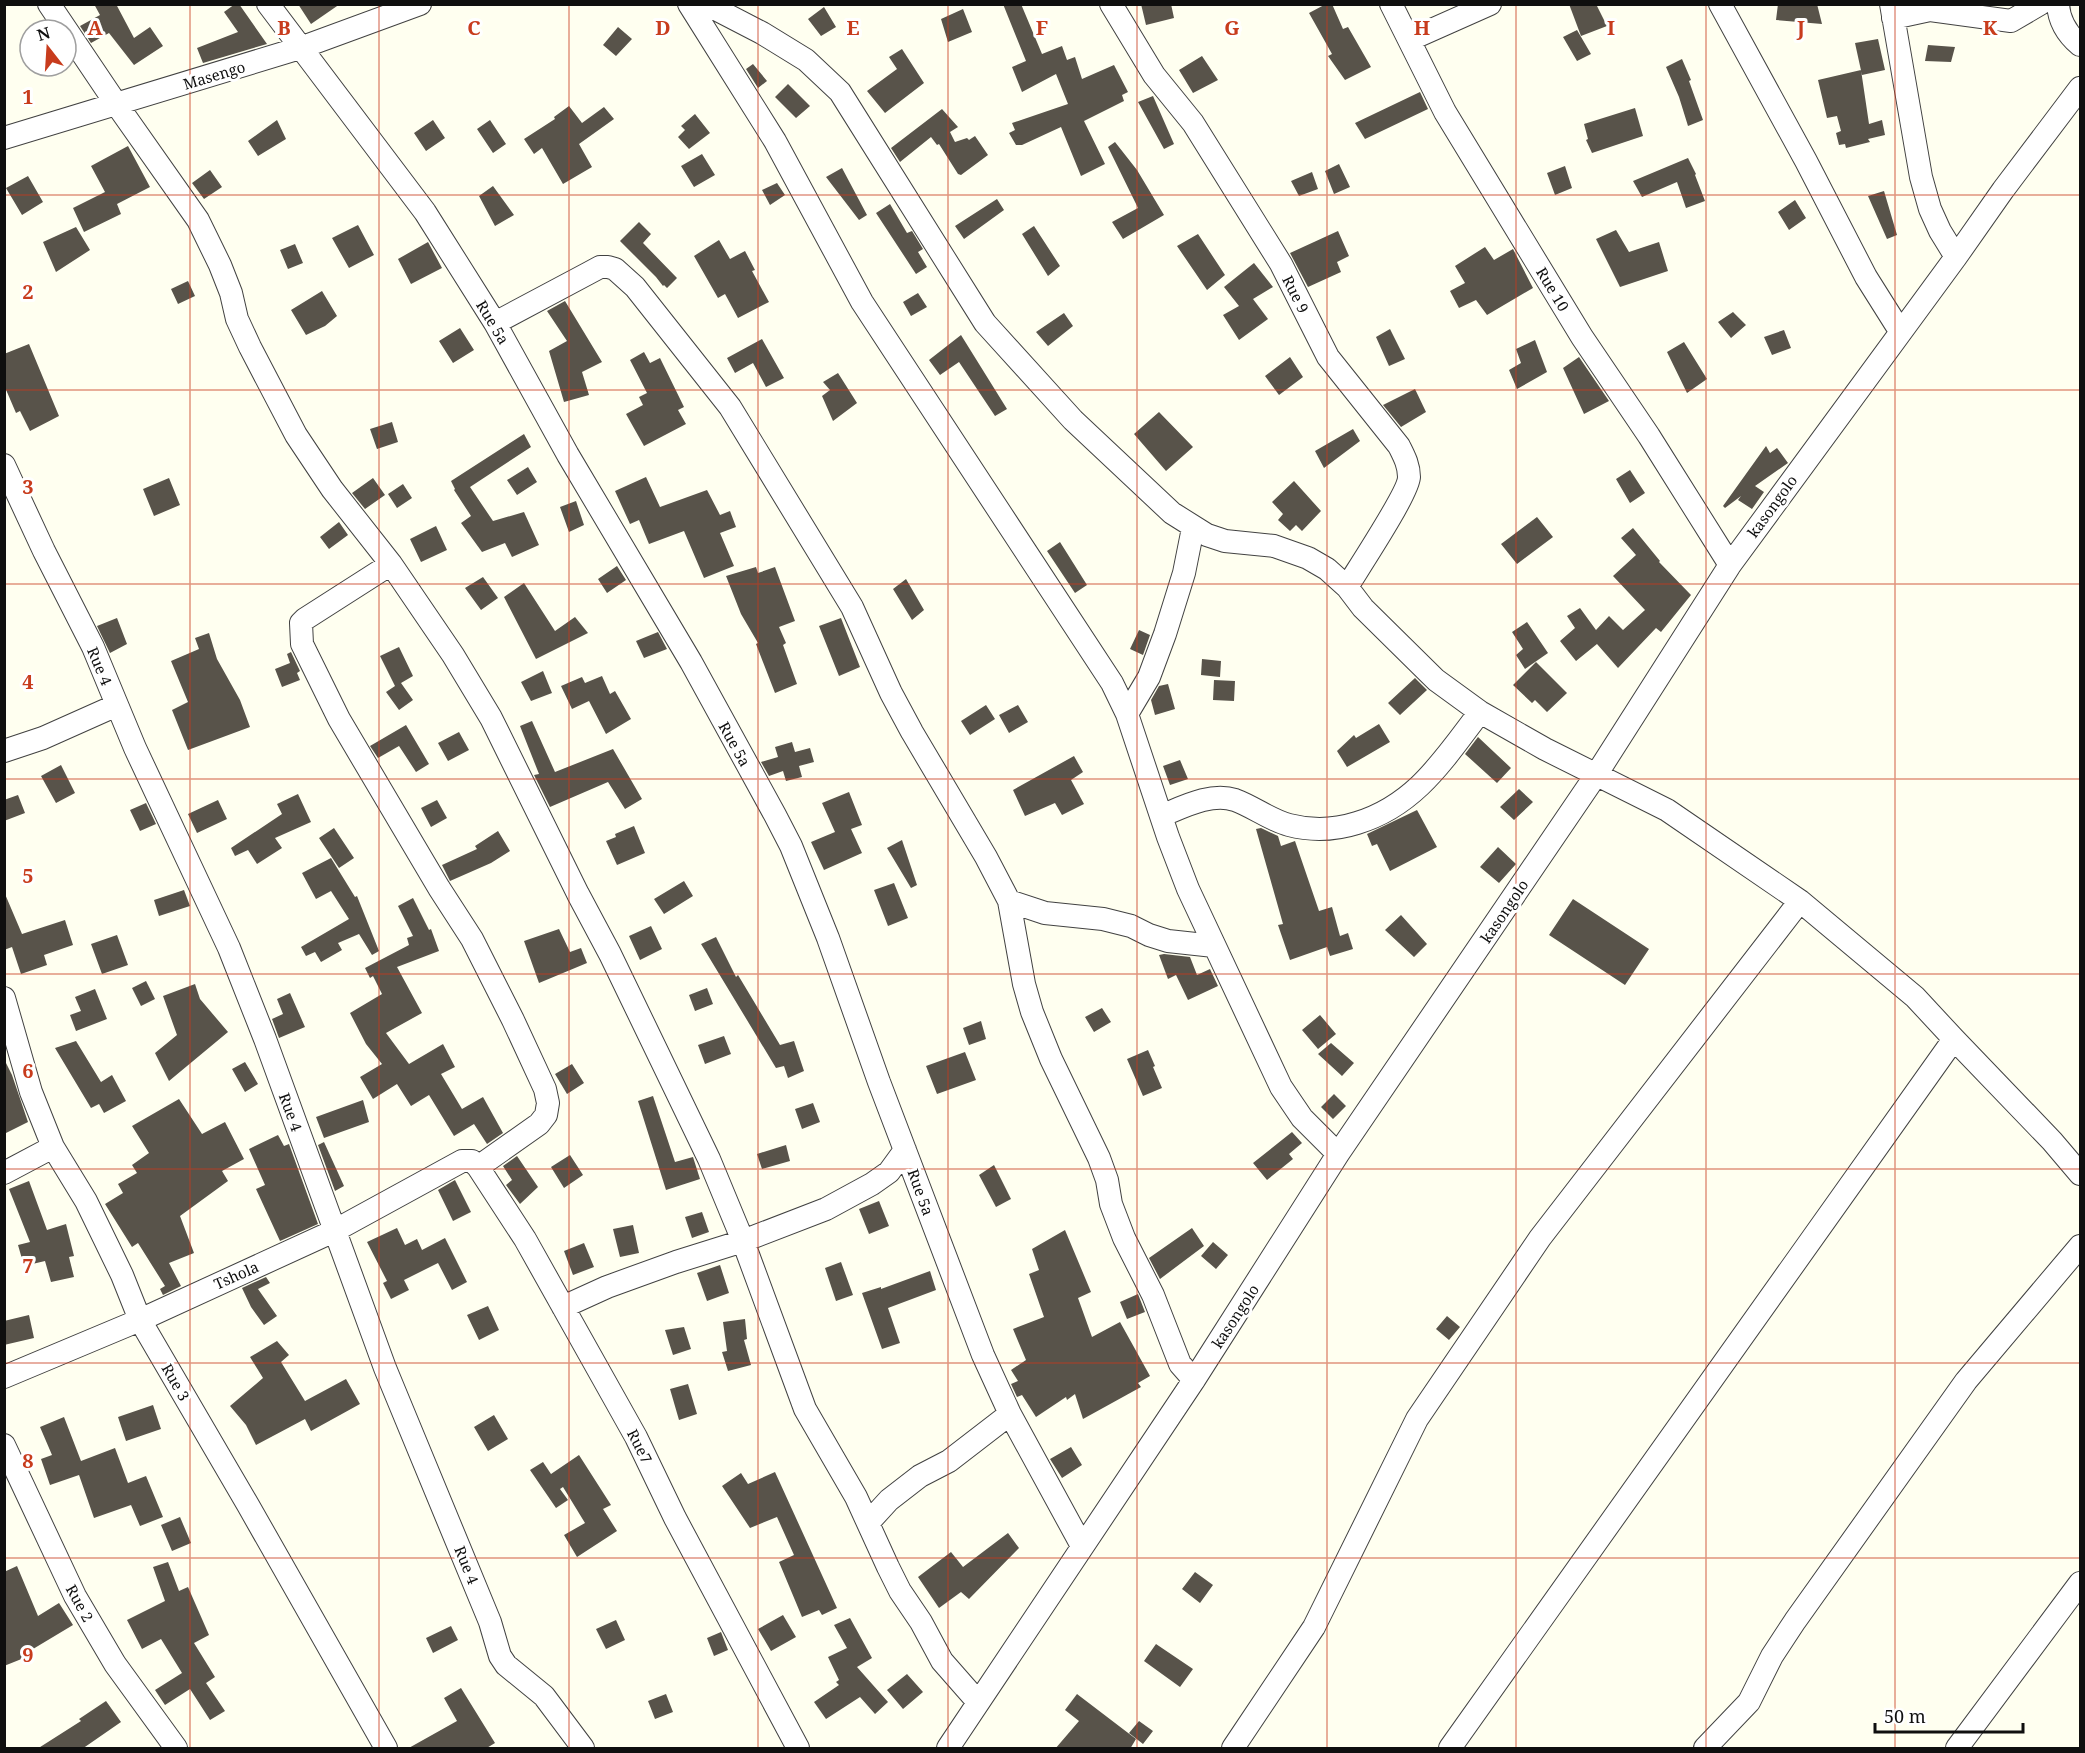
<svg xmlns="http://www.w3.org/2000/svg" width="2085" height="1753" font-family="'Noto Serif',serif">
<style>
.building{fill:#58534a}
.lines{fill:none;stroke-linecap:round;stroke-linejoin:round}
.minor-casing{stroke:#424242;stroke-width:24}
.minor{stroke:#fff;stroke-width:22}
.grid{fill:none;stroke:#c83c1d;stroke-width:1.5;stroke-opacity:0.55}
.labels{text-anchor:middle;dominant-baseline:central;stroke-width:6;stroke-linejoin:round;paint-order:stroke}
.street-label{font-size:15px;fill:#0f0f0f;stroke:#fff}
.grid-label{font-size:20px;text-anchor:middle;font-weight:bold;fill:#c83c1d;stroke:#fff;stroke-width:6;stroke-linejoin:round;paint-order:stroke}
</style>
<rect width="100%" height="100%" fill="#fffff0"/>
<!-- building -->
<path class="building" d="M94,4H116L134,38L150,27L163,46L134,65L109,33L91,43L80,26L100,15Z
M235,4H239L267,44L203,63L197,48L238,32L224,12Z
M298,4H340L311,24Z
M1003,4H1021L1042,54L1062,46L1067,60L1075,57L1082,79L1114,65L1128,92L1122,95L1124,101L1084,121L1105,164L1081,176L1061,127L1022,145H1016L1009,133L1015,130L1012,123L1068,104L1056,74L1022,92L1012,67L1026,61Z
M1141,4H1171L1174,18L1146,25Z
M1326,4H1332L1343,29L1348,27L1371,67L1345,80L1328,56L1332,54L1309,13Z
M1569,4H1596L1607,26L1581,36Z
M1778,4H1817L1822,24L1776,20Z
M824,7L836,27L821,36L808,19Z
M963,9L972,32L948,42L941,19Z
M618,27L632,39L616,56L603,45Z
M1577,30L1591,54L1577,61L1563,37Z
M1878,39L1885,70L1862,75L1855,43Z
M1928,45L1955,47L1951,62L1925,61Z
M902,49L924,83L885,113L867,91L897,69L889,57Z
M1202,56L1218,80L1193,93L1179,70Z
M1682,59L1691,80L1689,81L1703,120L1688,126L1679,97L1666,67Z
M753,64L767,81L758,88L746,69Z
M1861,70L1869,124L1882,120L1885,135L1868,139L1870,142L1846,148L1845,144L1839,145L1836,133L1841,131L1837,116L1827,118L1818,80Z
M788,84L810,106L796,118L775,97Z
M1420,92L1428,109L1365,139L1355,123Z
M1153,96L1174,144L1164,149L1138,102Z
M569,106L582,123L604,107L614,119L579,144L592,167L563,184L542,148L534,154L524,139L555,119L554,117Z
M1635,108L1643,136L1592,153L1586,140L1588,139L1584,124Z
M942,109L958,127L950,132L955,142L967,138L969,140L975,136L988,155L961,175L958,174L939,144L937,145L931,137L900,162L891,148Z
M695,114L710,133L689,149L678,137L685,130L681,126Z
M277,120L286,139L258,156L248,141Z
M433,120L445,138L426,151L414,133Z
M490,120L506,144L493,153L477,129Z
M1115,142L1137,170L1164,215L1123,239L1112,222L1138,208L1108,147Z
M128,146L150,187L117,204L121,214L84,232L73,208L105,192L91,166Z
M702,154L715,175L694,187L681,166Z
M1688,158L1696,174L1695,175L1705,201L1686,208L1677,182L1642,197L1633,181Z
M1339,164L1350,187L1334,194L1325,171Z
M1565,166L1572,188L1555,195L1547,173Z
M842,168L867,215L859,220L826,177Z
M210,170L222,187L204,199L192,183Z
M1312,172L1318,189L1299,196L1291,181Z
M28,176L43,202L22,215L6,188Z
M777,183L785,195L770,205L762,190Z
M493,186L514,215L495,226L479,196Z
M1884,191L1897,235L1887,239L1868,196Z
M997,199L1004,210L964,239L955,226Z
M1795,200L1806,218L1789,230L1778,212Z
M890,204L907,233L912,231L923,249L918,252L927,267L916,274L876,213Z
M639,222L651,234L643,243L677,278L667,288L664,285L663,286L656,277L620,241Z
M358,225L374,255L349,268L332,238Z
M1034,226L1060,266L1048,276L1022,234Z
M76,227L90,250L56,272L43,242Z
M1616,230L1629,252L1659,242L1668,271L1620,287L1596,239Z
M1338,231L1349,256L1337,262L1341,272L1308,287L1290,253Z
M1198,234L1225,275L1207,290L1177,246Z
M719,240L730,259L745,251L755,270L752,271L769,302L738,318L725,294L718,298L694,256Z
M428,242L442,268L411,284L398,259Z
M295,244L303,263L288,269L280,250Z
M1485,247L1494,260L1513,249L1533,288L1487,315L1476,300L1459,308L1450,291L1465,283L1455,266Z
M1254,263L1273,287L1253,299L1268,319L1239,340L1223,315L1239,306L1224,287Z
M188,281L195,296L178,304L171,289Z
M322,291L337,316L325,326L306,335L291,310Z
M918,293L927,307L911,316L903,302Z
M565,301L602,362L582,372L589,395L564,402L549,351L567,341L547,311Z
M1733,312L1746,325L1731,338L1718,322Z
M1064,313L1073,326L1048,346L1036,332Z
M460,328L474,350L453,363L439,341Z
M1390,329L1405,359L1389,366L1376,337Z
M1784,330L1791,348L1772,355L1764,337Z
M961,335L1007,409L995,416L959,362L940,375L929,360Z
M762,339L784,378L766,387L753,363L735,373L727,358Z
M1535,340L1547,372L1517,389L1509,370L1521,363L1516,349Z
M1684,342L1707,379L1687,393L1667,352Z
M29,344L59,416L30,431L20,411L16,413L4,385V354Z
M644,352L650,363L660,358L684,407L678,410L686,424L644,446L626,414L643,405L639,397L647,393L630,360Z
M1290,357L1303,377L1279,395L1265,376Z
M1579,357L1609,401L1584,414L1563,368Z
M838,373L857,403L833,421L822,396L830,390L823,382Z
M1415,389L1426,412L1401,427L1383,405Z
M1159,412L1193,447L1166,471L1134,434Z
M392,422L398,442L377,449L370,429Z
M1353,429L1360,441L1324,468L1315,451Z
M524,434L531,447L470,487L493,521L524,512L539,545L512,557L505,543L482,552L461,523L471,516L454,490L455,489L451,481Z
M1766,446L1770,453L1777,448L1788,463L1755,486L1764,492L1752,509L1738,500L1741,496L1725,508L1723,506Z
M528,467L537,482L517,495L507,480Z
M1630,470L1645,493L1630,503L1616,479Z
M646,477L660,507L707,490L720,515L730,511L736,527L720,533L734,566L704,578L684,531L649,544L639,520L630,524L615,491Z
M169,478L180,505L154,516L143,489Z
M373,478L385,495L365,509L352,493Z
M1294,481L1321,511L1302,531L1296,525L1290,531L1278,520L1283,514L1272,502Z
M403,484L412,498L397,508L388,494Z
M576,501L584,525L569,532L560,507Z
M1537,517L1553,537L1517,564L1501,544Z
M339,522L348,535L329,549L320,537Z
M436,526L447,550L421,562L410,539Z
M1633,528L1660,561L1659,562L1691,595L1661,632L1656,628L1618,668L1597,644L1576,661L1560,641L1575,628L1567,616L1580,608L1596,630L1609,616L1623,630L1645,610L1613,576L1636,555L1621,538Z
M1060,542L1087,585L1075,593L1047,551Z
M617,566L626,580L607,593L598,579Z
M756,567L758,573L775,567L795,621L779,627L786,643L783,645L797,684L775,693L756,644L758,643L741,614L726,576Z
M483,577L498,598L481,610L465,588Z
M906,579L924,610L912,620L893,589Z
M524,583L555,631L575,617L588,633L536,659L504,597Z
M117,618L127,644L110,653L97,626Z
M841,618L860,667L839,676L819,626Z
M1527,622L1548,653L1525,669L1516,655L1523,649L1512,632Z
M1139,630L1150,635L1143,655L1130,649Z
M658,632L667,649L644,658L636,641Z
M209,633L217,659L240,700L250,727L188,750L172,710L188,702L171,661L199,649L195,638Z
M399,647L413,676L401,683L413,700L399,710L386,692L395,686L380,656Z
M291,652L300,671L297,673L300,680L282,687L275,669L290,663L287,654Z
M1202,659L1221,661L1220,677L1201,675Z
M1536,662L1567,693L1547,712L1535,700L1532,703L1513,685Z
M543,671L552,693L531,701L521,682Z
M602,676L610,694L615,691L631,719L606,734L589,701L572,709L561,686L582,677L585,683Z
M1415,678L1427,690L1400,715L1388,703Z
M1214,680L1235,681L1234,701L1213,700Z
M1168,684L1175,709L1155,715L1151,700L1159,686Z
M986,705L995,719L970,735L961,721Z
M1018,705L1028,722L1009,733L999,715Z
M532,721L555,772L613,749L642,799L625,809L608,782L550,807L534,775L539,774L520,726Z
M1379,724L1390,742L1347,767L1337,751L1354,735L1356,738Z
M406,725L429,764L416,772L399,746L378,758L370,746Z
M459,732L469,750L448,761L438,743Z
M1478,737L1511,768L1497,783L1465,754Z
M792,742L795,752L810,748L814,762L799,766L802,777L786,781L783,771L769,776L761,762L778,757L775,747Z
M1074,756L1083,772L1071,780L1084,804L1062,815L1055,803L1025,816L1013,790Z
M1180,760L1188,779L1170,785L1163,766Z
M61,765L75,793L56,803L41,776Z
M1519,789L1533,802L1514,820L1500,807Z
M849,792L862,825L851,829L862,853L824,870L811,842L835,832L822,803Z
M298,794L311,822L275,838L282,848L257,864L248,850L235,856L231,848L282,814L277,804Z
M18,795L25,813L4,821V800Z
M218,800L227,819L197,833L188,814Z
M437,800L447,818L431,827L421,808Z
M146,803L156,824L140,831L130,810Z
M1417,810L1437,847L1390,871L1377,844L1372,846L1367,834Z
M634,826L645,853L617,865L606,841L616,837L615,834Z
M334,828L354,858L339,868L319,838Z
M1261,828L1278,836L1281,846L1295,841L1319,911L1332,907L1340,936L1348,933L1353,949L1330,956L1327,947L1290,960L1278,925L1283,924L1256,829Z
M498,831L510,851L491,863L450,881L442,865L477,849L475,846Z
M902,840L917,885L911,888L887,848Z
M1498,847L1516,864L1499,883L1480,867Z
M331,858L355,897L357,896L379,951L372,955L359,934L338,943L342,950L321,962L315,952L306,956L301,947L349,919L331,891L316,899L302,873Z
M684,881L693,896L664,914L654,899Z
M894,883L908,918L888,926L874,890Z
M184,890L190,906L159,916L154,900Z
M5,894L22,934L65,920L73,945L44,955L47,965L21,974L12,947L4,950Z
M413,898L429,930L431,929L439,951L397,967L422,1013L386,1033L409,1064L443,1044L455,1067L441,1074L462,1109L483,1097L503,1133L487,1144L474,1124L454,1136L429,1095L411,1106L397,1084L373,1099L360,1077L382,1064L366,1044L350,1013L382,994L373,976L370,978L365,968L409,945L407,938L413,936L398,906Z
M1573,899L1649,949L1625,985L1549,935Z
M1401,915L1427,944L1414,957L1385,930Z
M651,926L662,949L640,960L629,936Z
M559,929L570,952L581,948L587,963L539,983L524,941Z
M117,935L128,965L102,974L91,944Z
M716,937L736,977L738,975L780,1045L794,1041L804,1071L788,1078L784,1066L776,1068L701,944Z
M1164,954L1190,957L1197,975L1210,969L1218,986L1188,1000L1176,975L1168,979L1159,955Z
M146,981L155,999L141,1006L132,988Z
M195,984L200,999L228,1032L169,1081L155,1053L177,1035L163,996Z
M707,988L713,1004L695,1011L689,995Z
M95,989L107,1019L76,1031L70,1015L81,1011L75,997Z
M290,993L305,1027L279,1038L272,1019L283,1014L277,999Z
M1102,1008L1111,1022L1094,1032L1085,1017Z
M1320,1015L1336,1034L1318,1049L1302,1030Z
M981,1021L986,1039L969,1045L963,1028Z
M724,1036L731,1054L705,1064L698,1045Z
M76,1041L101,1082L112,1075L126,1101L104,1113L99,1104L91,1108L55,1048Z
M1331,1043L1354,1063L1342,1076L1318,1054Z
M1148,1050L1155,1066L1153,1067L1162,1088L1143,1096L1127,1059Z
M965,1052L976,1080L937,1094L926,1066Z
M4,1059L12,1075L28,1122L4,1134Z
M245,1062L258,1084L245,1092L232,1069Z
M572,1064L584,1083L567,1094L555,1074Z
M1334,1094L1346,1106L1333,1119L1321,1107Z
M653,1096L675,1162L693,1157L700,1179L666,1190L638,1101Z
M179,1099L202,1134L225,1122L244,1159L222,1171L228,1181L180,1216L194,1253L169,1263L181,1286L163,1295L160,1289L165,1286L138,1243L132,1247L105,1204L123,1193L118,1184L137,1173L132,1165L149,1153L132,1126Z
M363,1100L369,1122L324,1138L316,1117Z
M813,1103L820,1122L802,1129L795,1109Z
M1292,1132L1302,1143L1289,1154L1293,1159L1267,1180L1253,1163Z
M278,1135L284,1146L289,1144L318,1224L280,1241L256,1189L265,1185L249,1149Z
M324,1142L344,1186L335,1191L318,1145Z
M786,1145L790,1161L762,1169L757,1154Z
M570,1155L583,1175L564,1188L551,1167Z
M517,1156L538,1187L520,1204L506,1185L512,1180L503,1166Z
M994,1165L1011,1199L996,1207L979,1175Z
M455,1180L471,1212L453,1221L438,1190Z
M29,1181L47,1230L66,1224L74,1256L69,1257L74,1277L51,1282L45,1261L24,1266L18,1245L30,1242L9,1189Z
M879,1201L889,1226L869,1234L859,1209Z
M702,1212L709,1232L692,1238L685,1217Z
M633,1225L639,1253L620,1257L613,1229Z
M397,1228L405,1245L417,1239L422,1250L445,1238L467,1282L452,1290L438,1263L404,1280L409,1290L391,1299L383,1283L387,1281L367,1242Z
M1192,1228L1204,1246L1160,1279L1149,1258Z
M1065,1230L1091,1292L1078,1298L1092,1337L1120,1322L1150,1376L1138,1383L1141,1387L1083,1419L1075,1394L1067,1400L1066,1397L1036,1417L1022,1395L1017,1397L1011,1384L1018,1381L1011,1370L1026,1360L1013,1329L1044,1317L1029,1274L1039,1270L1032,1249Z
M1213,1242L1228,1255L1216,1269L1201,1256Z
M584,1243L594,1267L573,1275L564,1251Z
M841,1262L853,1295L836,1301L825,1268Z
M720,1265L729,1293L707,1301L697,1273Z
M930,1271L936,1290L888,1308L900,1343L882,1349L862,1293L881,1287V1289Z
M266,1277L270,1283L258,1289L277,1316L264,1325L251,1307L242,1288Z
M1138,1294L1145,1312L1127,1319L1120,1302Z
M488,1306L499,1330L479,1340L467,1315Z
M29,1315L34,1338L4,1345V1321Z
M1447,1316L1460,1327L1449,1340L1436,1329Z
M745,1319L747,1339L744,1340L751,1365L728,1371L722,1352L727,1351L723,1322Z
M684,1327L691,1349L673,1355L665,1330Z
M277,1341L289,1355L281,1362L305,1401L346,1379L360,1404L311,1431L305,1419L256,1445L246,1425L230,1406L263,1378L250,1357Z
M688,1384L697,1414L679,1420L670,1389Z
M153,1405L161,1429L126,1441L118,1417Z
M494,1415L508,1439L488,1451L474,1427Z
M64,1417L81,1461L115,1448L128,1483L146,1476L163,1517L140,1526L131,1505L94,1518L79,1475L50,1485L41,1459L52,1455L40,1427Z
M1071,1447L1082,1465L1062,1478L1050,1459Z
M579,1455L611,1505L603,1509L617,1531L577,1557L564,1535L585,1523L563,1487L560,1489L568,1500L556,1508L530,1470L543,1462L551,1474Z
M775,1472L837,1608L822,1615L819,1610L802,1617L779,1562L794,1555L777,1517L750,1528L722,1486L741,1473L748,1484Z
M180,1517L191,1543L172,1551L161,1525Z
M1008,1533L1019,1548L969,1599L961,1592L939,1608L918,1577L951,1552L963,1567Z
M168,1562L179,1591L188,1587L209,1635L194,1643L215,1677L206,1683L225,1711L210,1720L190,1689L165,1705L155,1690L182,1673L161,1639L142,1649L127,1620L165,1601L153,1567Z
M17,1566L38,1616L59,1603L73,1625L23,1655L24,1658L4,1666V1572Z
M1195,1572L1213,1585L1200,1603L1182,1589Z
M783,1615L796,1637L771,1651L758,1629Z
M850,1618L872,1658L857,1667L888,1702L875,1714L860,1697L826,1719L814,1702L839,1685L836,1682L839,1680L828,1657L847,1648L834,1625Z
M616,1620L625,1640L606,1649L596,1629Z
M451,1626L458,1640L433,1653L426,1638Z
M721,1632L728,1650L714,1656L707,1638Z
M1156,1644L1193,1669L1180,1687L1144,1661Z
M907,1674L923,1692L903,1709L887,1690Z
M461,1688L495,1743L485,1749H407L457,1721L444,1698Z
M666,1694L673,1712L655,1719L648,1701Z
M1077,1694L1136,1739L1130,1749H1055L1079,1721L1065,1710Z
M106,1701L121,1722L82,1749H37L81,1721L79,1719Z
M1139,1721L1153,1731L1143,1744L1129,1733Z"/>
<g class="lines">
<defs>
<path id="minor" d="M49,4L117,105L198,220L220,265L231,293L237,319L250,347L296,435L332,489L391,564L453,655L491,718L578,894L610,954L709,1159L743,1241L805,1409L856,1497L888,1567L900,1591L921,1622L942,1661L978,1702
M268,4L425,212L495,323L568,455L691,662L775,815L791,846L828,938L879,1082L983,1355L1010,1414L1082,1546
M689,4L775,141L862,302L1112,683L1127,714L1168,837L1188,889L1281,1087L1302,1118L1338,1154
M706,4L762,33L806,60L840,92L985,323L1073,420L1172,513L1207,535L1225,541L1274,546L1308,558L1327,569L1347,587L1363,608L1436,680L1480,712L1545,749L1667,810L1800,901L1915,997L1954,1039L2052,1141L2080,1174
M1111,4L1154,75L1193,123L1281,264L1328,357L1399,446C1404,456 1409,465 1409,477C1409,492 1358,569 1347,587
M1391,4L1445,112L1582,337L1649,436L1730,565
M1720,4L1806,161L1866,277L1900,331
M1891,4L1921,177L1930,209L1940,231L1956,257
M2058,4C2059,21 2068,35 2080,45
M1893,18L1930,10L2011,21L2040,4
M1409,40L1490,4
M4,138L300,48L420,4
M495,323L587,274L600,267H608L615,269L635,287L730,407L852,607L891,693L912,732L986,857L1009,901L1024,984L1032,1012L1051,1059L1099,1158L1107,1180L1111,1204L1124,1238L1153,1295L1180,1364L1194,1380
M4,465L44,551L93,647L135,748L229,948L265,1039L385,1368L490,1622L500,1656L506,1665L544,1696L583,1748
M391,564L305,619L301,623L302,644L339,719L439,888L472,939L513,1020L545,1089L548,1103L546,1115L539,1124L478,1167
M1127,714L1149,677L1165,634L1184,573L1193,528
M4,751L43,738L117,705
M1161,816C1183,807 1211,792 1235,800C1254,807 1270,820 1289,825C1312,831 1335,830 1357,823C1416,805 1444,759 1480,712
M1009,901L1045,913L1103,919L1131,926L1149,935L1168,941L1214,946
M4,998L31,1092L53,1147L86,1201L122,1275L140,1320L248,1505L386,1748
M4,1173L53,1147
M563,1307L607,1287L676,1262L743,1241L826,1209L872,1184L889,1172L905,1150
M4,1377L140,1320L334,1231L462,1161H472L478,1167L525,1239L636,1437L675,1518L798,1748
M4,1445L75,1596L115,1664L176,1748
M868,1523L889,1500L920,1476L949,1461L1010,1414
M948,1748L1194,1380L1338,1154L1596,775L1730,565L1956,257L2003,190L2080,88
M1233,1748L1314,1627L1417,1419L1540,1238L1800,901
M1450,1748L1954,1039
M1705,1748L1749,1702L1772,1656L1795,1621L1966,1381L2080,1246
M1957,1748L2080,1583"/>
</defs>
<!-- minor casing -->
<use href="#minor" class="minor-casing"/>
<!-- minor -->
<use href="#minor" class="minor"/>
</g>
<!-- grid -->
<path class="grid" d="M190,4V1748M379,4V1748M569,4V1748M758,4V1748M948,4V1748M1137,4V1748M1327,4V1748M1516,4V1748M1706,4V1748M1895,4V1748M4,195H2080M4,390H2080M4,584H2080M4,779H2080M4,974H2080M4,1169H2080M4,1363H2080M4,1558H2080"/>
<g class="labels">
<!-- street labels -->
<g class="street-label">
<text transform="translate(214 75) rotate(-17)">Masengo</text>
<text transform="translate(1553 289) rotate(59)">Rue 10</text>
<text transform="translate(1296 294) rotate(63)">Rue 9</text>
<text transform="translate(493 322) rotate(59)">Rue 5a</text>
<text transform="translate(1772 506) rotate(-54)">kasongolo</text>
<text transform="translate(100 666) rotate(67)">Rue 4</text>
<text transform="translate(735 744) rotate(61)">Rue 5a</text>
<text transform="translate(1504 911) rotate(-56)">kasongolo</text>
<text transform="translate(291 1112) rotate(70)">Rue 4</text>
<text transform="translate(921 1192) rotate(70)">Rue 5a</text>
<text transform="translate(236 1275) rotate(-24)">Tshola</text>
<text transform="translate(1235 1316) rotate(-57)">kasongolo</text>
<text transform="translate(176 1382) rotate(60)">Rue 3</text>
<text transform="translate(640 1446) rotate(63)">Rue7</text>
<text transform="translate(467 1565) rotate(68)">Rue 4</text>
<text transform="translate(80 1603) rotate(61)">Rue 2</text>
</g>
</g>
<g class="grid-label">
<text x="95" y="35">A</text>
<text x="284" y="35">B</text>
<text x="474" y="35">C</text>
<text x="663" y="35">D</text>
<text x="853" y="35">E</text>
<text x="1042" y="35">F</text>
<text x="1232" y="35">G</text>
<text x="1422" y="35">H</text>
<text x="1611" y="35">I</text>
<text x="1801" y="35">J</text>
<text x="1990" y="35">K</text>
<text x="28" y="104">1</text>
<text x="28" y="299">2</text>
<text x="28" y="494">3</text>
<text x="28" y="689">4</text>
<text x="28" y="883">5</text>
<text x="28" y="1078">6</text>
<text x="28" y="1273">7</text>
<text x="28" y="1468">8</text>
<text x="28" y="1662">9</text>
</g>
<!-- border -->
<rect width="2085" height="1753" fill="none" stroke="#0f0f0f" stroke-width="12"/>
<!-- north arrow -->
<g transform="translate(48 48) rotate(343)"><circle r="28" fill="#ffffff" stroke="#9f9f9f" stroke-width="1.5"/>
<path d="M0-4.5L10 22L0 15L-10 22Z" fill="#c83c1d"/>
<text y="-9" font-size="16" font-weight="bold" text-anchor="middle" fill="#0f0f0f">N</text>
</g>
<!-- scale -->
<path d="M1875 1723v9h148v-9" fill="none" stroke="#0f0f0f" stroke-width="3"/>
<text x="1884" y="1723" font-size="18" fill="#0f0f0f" stroke="#ffffff" stroke-width="4.5" paint-order="stroke">50 m</text>
</svg>
